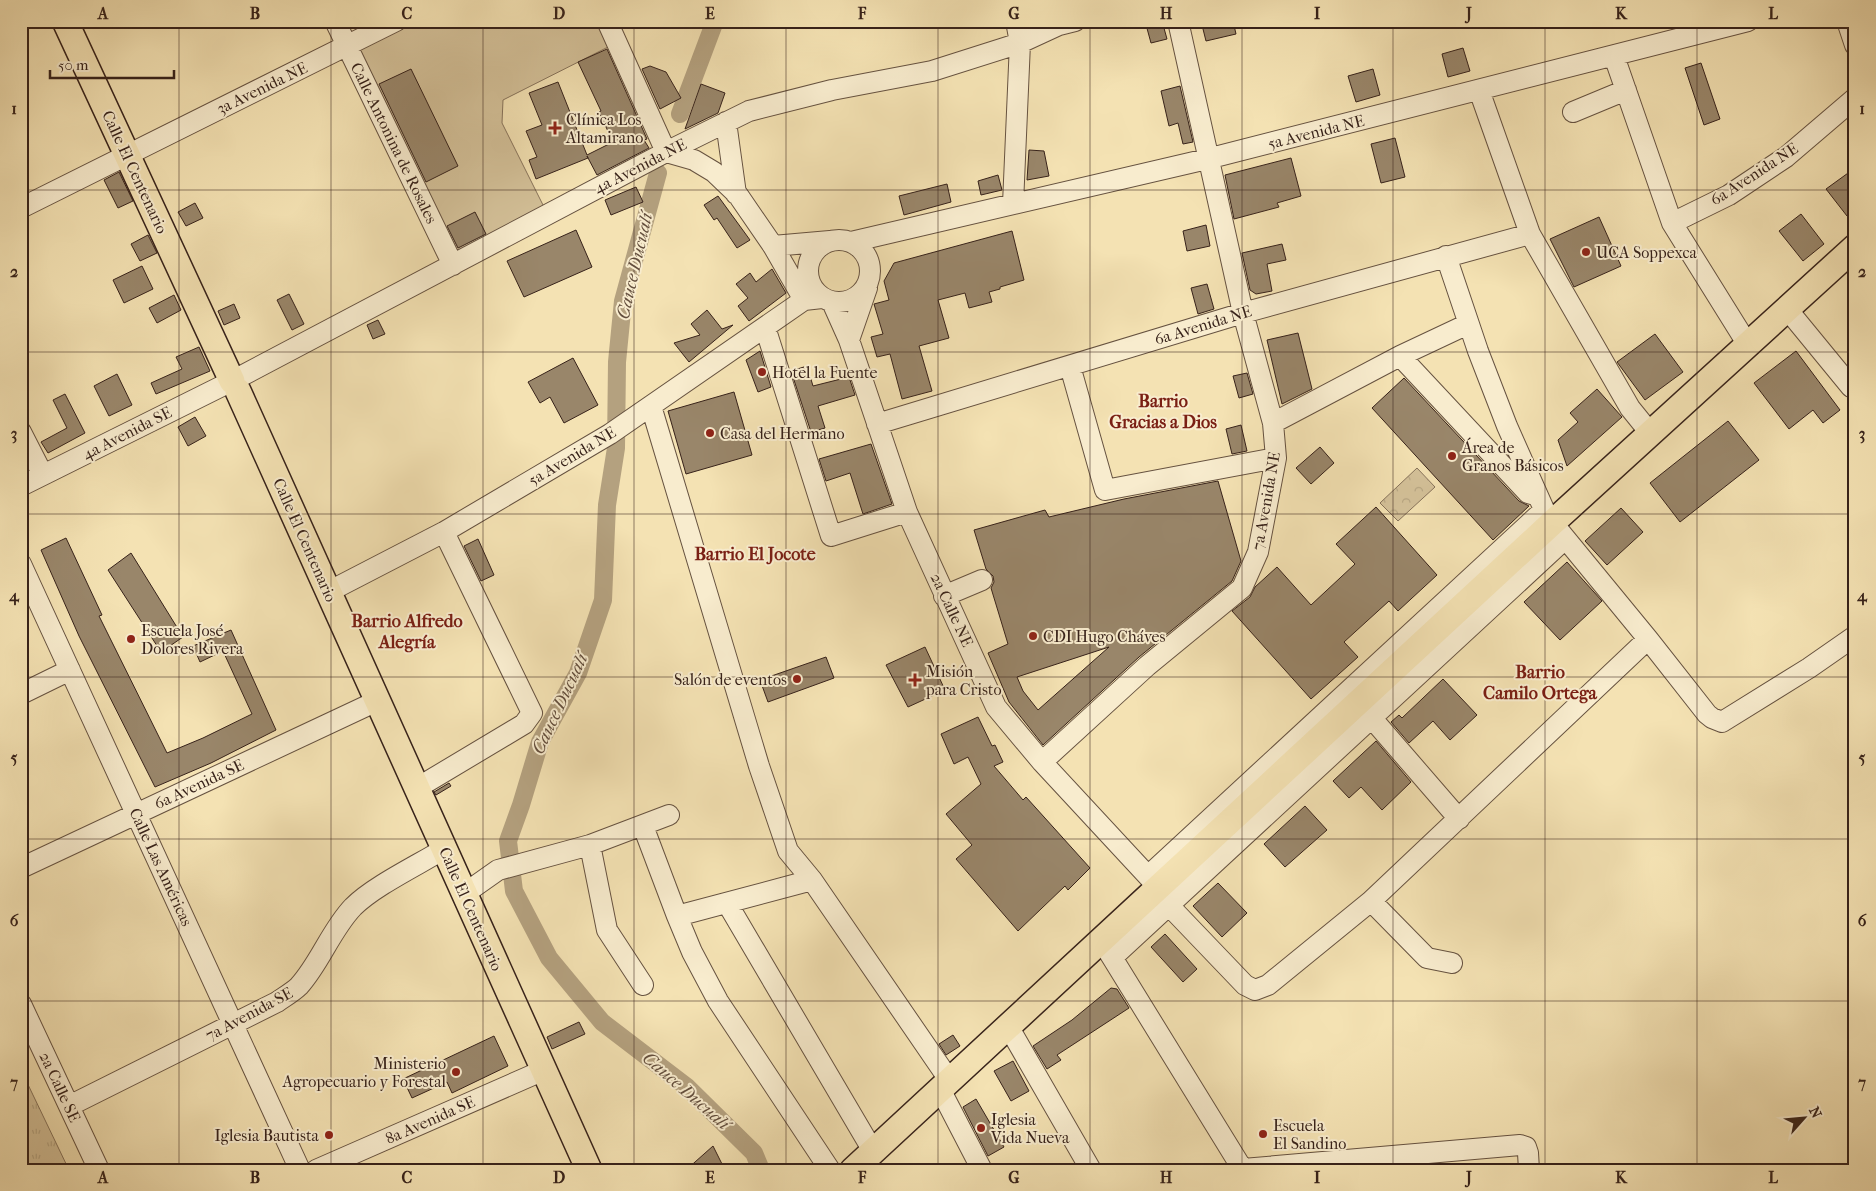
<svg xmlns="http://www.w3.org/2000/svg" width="1876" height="1191" font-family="'IM FELL French Canon',serif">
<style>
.grass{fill:url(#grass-tufts);stroke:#86725a}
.park{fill:url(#park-crowns);stroke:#86725a}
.garden{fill:#d4c199;stroke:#86725a}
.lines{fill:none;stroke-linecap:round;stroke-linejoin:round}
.canal{stroke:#b4a17f;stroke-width:18}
.building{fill:#99866a;stroke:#37221a;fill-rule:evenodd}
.minor-casing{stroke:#665240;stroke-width:22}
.major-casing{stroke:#37221a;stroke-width:28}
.minor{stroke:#f8ecce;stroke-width:20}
.major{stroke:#f4e2b3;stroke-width:25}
.grid{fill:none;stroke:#37221a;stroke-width:1;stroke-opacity:0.55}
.poi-dot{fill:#8f2418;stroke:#f8ecce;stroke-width:2}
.labels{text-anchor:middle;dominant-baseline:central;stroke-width:4;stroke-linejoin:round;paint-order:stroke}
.street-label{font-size:16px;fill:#37221a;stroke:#f8ecce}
.poi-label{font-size:16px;fill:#37221a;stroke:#f8ecce;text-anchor:start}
.water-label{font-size:18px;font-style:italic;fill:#634e3d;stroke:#f8ecce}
.neighbourhood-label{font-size:18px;font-weight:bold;fill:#7a1f14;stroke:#f8ecce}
.neatline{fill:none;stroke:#37221a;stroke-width:2}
.grid-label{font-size:16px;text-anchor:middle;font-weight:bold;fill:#37221a}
</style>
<defs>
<pattern id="grass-tufts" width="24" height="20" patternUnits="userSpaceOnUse" patternTransform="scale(1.25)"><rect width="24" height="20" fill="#d4c199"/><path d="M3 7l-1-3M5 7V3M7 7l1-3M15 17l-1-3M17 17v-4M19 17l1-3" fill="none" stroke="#b7a683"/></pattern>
<pattern id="park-crowns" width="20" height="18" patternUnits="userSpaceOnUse" patternTransform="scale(1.25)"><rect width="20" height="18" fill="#d4c199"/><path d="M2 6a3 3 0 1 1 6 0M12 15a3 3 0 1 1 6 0" fill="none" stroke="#b7a683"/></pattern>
</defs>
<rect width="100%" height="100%" fill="#f4e2b3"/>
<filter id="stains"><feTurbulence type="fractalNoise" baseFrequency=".004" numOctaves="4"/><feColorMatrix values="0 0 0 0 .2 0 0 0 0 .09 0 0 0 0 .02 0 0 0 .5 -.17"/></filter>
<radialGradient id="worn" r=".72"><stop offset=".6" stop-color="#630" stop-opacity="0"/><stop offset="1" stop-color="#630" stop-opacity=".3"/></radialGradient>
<!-- grass -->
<path class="grass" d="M21,1070L69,1170H21Z"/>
<!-- park -->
<path class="park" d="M1417,468L1435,487L1398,521L1380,503Z"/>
<!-- garden -->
<path class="garden" d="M413,21H598L610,46L503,100L502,123L546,211L458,256L357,48Z"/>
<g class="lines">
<!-- canal -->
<path class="canal" d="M680,114L715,21
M658,173L623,301L617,362L616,448L607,505L603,600L578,673L540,742L521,805L508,841L514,891L549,958L602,1022L687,1087L754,1153L761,1170"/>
</g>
<!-- building -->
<path class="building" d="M1145,21H1162L1167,39L1151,43Z
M1201,21H1233L1236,34L1206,41Z
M1463,48L1470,71L1448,77L1442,54Z
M607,49L647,139L644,140L649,148L597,175L587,156L588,158L536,179L529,160L537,157L526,131L542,125L529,93L558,82L587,155L613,142L599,112L601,111L578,62Z
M1701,63L1720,119L1704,125L1685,68Z
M650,66L666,72L681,98L660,109L642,69Z
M411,69L458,166L426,182L379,84Z
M1373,69L1380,95L1356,102L1348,76Z
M701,84L725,93L718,113L685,129Z
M1180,86L1193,142L1183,144L1178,123L1169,126L1161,91Z
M1395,138L1405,177L1381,183L1371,144Z
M1029,150L1044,151L1049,176L1027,180Z
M1291,158L1301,196L1277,203L1279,207L1234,219L1225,175Z
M1855,168V210L1847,216L1826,189Z
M119,172L133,201L118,208L104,180Z
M998,175L1002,190L981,195L978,181Z
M947,184L951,202L904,215L899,196Z
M636,187L643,202L611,215L605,200Z
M718,196L750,240L737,248L717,218L714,220L704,205Z
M195,203L203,218L186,226L178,212Z
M475,212L486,234L458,248L447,226Z
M1801,214L1824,244L1803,261L1779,231Z
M1599,217L1621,266L1574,287L1550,239Z
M1206,225L1210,246L1187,251L1183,231Z
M576,230L592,267L524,297L507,261Z
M1012,231L1024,280L1000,287V289L989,292L992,302L969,308L965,293L938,300L949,338L919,346L932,391L902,399L890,354L877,357L871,337L883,334L874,304L889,300L884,281L894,263Z
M148,235L157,253L140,261L131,244Z
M1282,244L1286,260L1267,264L1272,291L1256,294L1250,290L1242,253Z
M142,266L153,289L124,303L113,280Z
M772,269L786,293L749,321L738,306L748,298L736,284L750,273L756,282Z
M1207,284L1214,309L1198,314L1191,288Z
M289,294L304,324L292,330L277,300Z
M174,295L181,310L157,323L149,308Z
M234,304L240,318L224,325L218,311Z
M707,310L722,329L733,325L689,362L674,343L700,335L691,324Z
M378,320L385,334L373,339L367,325Z
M1298,333L1312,389L1282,404L1267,340Z
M1655,334L1683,372L1645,400L1617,362Z
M199,347L210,371L156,394L151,383L182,369L176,357Z
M760,351L771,387L758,392L746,360Z
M1796,351L1840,410L1823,423L1813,410L1789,429L1754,383Z
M573,358L598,405L564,423L550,397L540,403L528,382Z
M807,366L813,386L849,377L855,395L818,406L825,428L811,432L791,371Z
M1247,373L1253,394L1239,398L1233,376Z
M117,374L132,405L109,416L94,386Z
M1404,378L1519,501L1529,506L1493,540L1372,408Z
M1597,389L1622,417L1567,466L1558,440L1578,422L1570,413Z
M734,392L752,455L686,474L668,411Z
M65,394L85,433L48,453L41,442L67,428L53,400Z
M195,417L206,436L188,446L178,427Z
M1728,421L1759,460L1680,522L1650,483Z
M1241,425L1247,451L1232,454L1226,429Z
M871,444L892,504L863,514L850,473L826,481L819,459Z
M1320,447L1334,463L1311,484L1296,468Z
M1218,481L1241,561L1232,581L1139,657L1043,745L1009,702L988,653L1008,644L991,588L994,582L993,576L986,569L974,530L1045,510L1049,517L1124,499ZM1109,647L1038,710L1023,691L1017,677Z
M1376,507L1437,575L1398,611L1389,601L1344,642L1358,657L1311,699L1232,611L1250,597L1255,587L1277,567L1311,605L1355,564L1336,544Z
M1621,508L1643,532L1607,565L1585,541Z
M66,538L102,615L99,616L167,753L203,738L252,714L223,651L200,662L193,646L231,630L276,730L211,763L155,787L79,636L41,550Z
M478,539L494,575L481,581L464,546Z
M131,553L183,637L161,652L108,570Z
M1567,562L1602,601L1560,640L1524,602Z
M925,647L945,690L908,707L886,665Z
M826,657L834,678L768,702L760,680Z
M1443,679L1477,715L1450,740L1433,721L1409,743L1391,722L1399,715L1402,718Z
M978,717L992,746L995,745L1003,762L994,766L1023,800L1026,797L1090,868L1068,890L1065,886L1018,931L956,859L972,845L946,814L981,784L968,757L954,764L941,734Z
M1376,741L1411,782L1382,810L1361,787L1349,798L1333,781Z
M449,783L451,786L436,795L434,792Z
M1305,806L1327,830L1285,867L1264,844Z
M1218,883L1247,913L1222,937L1193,906Z
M1165,934L1197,969L1183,982L1151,947Z
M1111,988L1117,989L1129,1008L1057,1055L1061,1060L1047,1069L1033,1046L1072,1020Z
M579,1022L585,1034L552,1049L547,1037Z
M953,1035L960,1046L946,1055L939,1044Z
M494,1036L508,1066L452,1093L447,1082L412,1098L403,1079Z
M1013,1061L1029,1091L1011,1101L994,1071Z
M976,1099L1004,1147L988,1156L963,1107Z
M713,1146L725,1170H686Z"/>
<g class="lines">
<defs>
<path id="minor" d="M335,21L453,265
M607,21L666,152L694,160L714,172L738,195L773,246L804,300
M1847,21L1855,45
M1614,56L1672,223L1748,345
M1479,90L1530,234L1630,408L1651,434
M1573,112L1626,90
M726,122L736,194
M1013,204L1020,43L1016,21
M21,208L396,21
M1672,223L1729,195L1786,157L1855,98
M808 271a31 31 0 1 1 62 0a31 31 0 1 1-62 0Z
M851,242L1207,159L1748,21
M773,246L830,241
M1446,256L1478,351L1507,426L1547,516L1648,639L1707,714L1712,718L1722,722L1809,668L1855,636
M832,302L849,340L907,512L996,707L1042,762L1158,887
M1787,309L1851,387
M765,327L831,536L907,512
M849,340L867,288
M1400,356L1528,493L1538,496
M1070,366L1105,490L1276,458
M651,406L759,766L788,851L812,880L950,1081
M1273,423L1400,356L1468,324
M877,424L1243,313L1530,234
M21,432L43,475
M21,486L232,381L666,152L749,111L832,90L932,71L1020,43L1059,25L1075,21
M21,564L300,1170
M328,592L444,532L610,434L804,300L822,298
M944,596L982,580
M21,694L70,670
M1363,708L1459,819
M1042,762L1147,666L1242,588L1258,552L1276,458L1273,423L1243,313L1178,21
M417,788L524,724L532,713L444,532
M643,826L677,916L812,880
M590,845L607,930L643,985
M21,868L377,701
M1148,876L1544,510
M1155,891L1245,985L1255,990L1268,985L1371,901L1648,639
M464,894L498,870L590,845L669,815
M1371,901L1427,958L1452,963
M727,903L873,1151
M677,916L692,952L718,1001L830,1170
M1105,946L1243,1170
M1113,957L1565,539
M21,1004L99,1170
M1008,1026L1091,1170
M940,1089L982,1170
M69,1106L277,1002C284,997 293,992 299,986C320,963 331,930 353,907C374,886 418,865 444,849
M1243,1169L1520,1145L1526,1147L1528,1153L1529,1170
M316,1170L544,1070"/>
<path id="major" d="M65,21L232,381
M238,391L589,1170
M853,1170L1552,523L1855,247"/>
</defs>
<!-- minor casing -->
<use href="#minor" class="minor-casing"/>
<!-- major casing -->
<use href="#major" class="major-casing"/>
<!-- minor -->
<use href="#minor" class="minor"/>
<!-- major -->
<use href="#major" class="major"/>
</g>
<!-- grid -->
<path class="grid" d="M179,21V1170M331,21V1170M483,21V1170M634,21V1170M786,21V1170M938,21V1170M1090,21V1170M1242,21V1170M1393,21V1170M1545,21V1170M1697,21V1170M21,190H1855M21,352H1855M21,514H1855M21,677H1855M21,839H1855M21,1001H1855"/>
<!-- markers -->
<g class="poi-dot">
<path d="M552.5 120.5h5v5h5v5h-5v5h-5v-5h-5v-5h5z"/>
<circle cx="1586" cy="252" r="5"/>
<circle cx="762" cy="372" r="5"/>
<circle cx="710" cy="433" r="5"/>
<circle cx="1452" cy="456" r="5"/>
<circle cx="1033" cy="636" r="5"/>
<circle cx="131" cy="639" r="5"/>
<circle cx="797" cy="679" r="5"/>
<path d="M912.5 672.5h5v5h5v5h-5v5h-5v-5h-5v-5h5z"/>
<circle cx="456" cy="1072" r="5"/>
<circle cx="981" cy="1128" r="5"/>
<circle cx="1263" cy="1134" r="5"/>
<circle cx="329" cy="1135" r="5"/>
</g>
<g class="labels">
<!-- street labels -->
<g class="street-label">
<text transform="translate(262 88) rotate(-26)">3a Avenida NE</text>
<text transform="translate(1316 132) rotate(-14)">5a Avenida NE</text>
<text transform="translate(394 143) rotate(64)">Calle Antonina de Rosales</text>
<text transform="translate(640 166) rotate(-27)">4a Avenida NE</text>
<text transform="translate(135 172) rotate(65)">Calle El Centenario</text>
<text transform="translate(1754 174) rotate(-33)">6a Avenida NE</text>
<text transform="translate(1203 325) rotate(-17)">6a Avenida NE</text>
<text transform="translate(127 433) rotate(-27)">4a Avenida SE</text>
<text transform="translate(572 456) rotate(-31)">5a Avenida NE</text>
<text transform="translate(1266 501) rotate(-80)">7a Avenida NE</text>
<text transform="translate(305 540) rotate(66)">Calle El Centenario</text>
<text transform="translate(952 610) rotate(65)">2a Calle NE</text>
<text transform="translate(199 784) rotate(-25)">6a Avenida SE</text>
<text transform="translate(161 867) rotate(65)">Calle Las Américas</text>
<text transform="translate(471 909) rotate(66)">Calle El Centenario</text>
<text transform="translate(249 1014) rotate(-28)">7a Avenida SE</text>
<text transform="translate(60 1087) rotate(65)">2a Calle SE</text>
<text transform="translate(430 1120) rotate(-24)">8a Avenida SE</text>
</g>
<!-- poi labels -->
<g class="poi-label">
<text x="566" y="119">Clínica Los<tspan x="566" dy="18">Altamirano</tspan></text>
<text x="1596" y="252">UCA Soppexca</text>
<text x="772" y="372">Hotel la Fuente</text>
<text x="720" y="433">Casa del Hermano</text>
<text x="1462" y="447">Área de<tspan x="1462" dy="18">Granos Básicos</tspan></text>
<text x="141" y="630">Escuela José<tspan x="141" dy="18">Dolores Rivera</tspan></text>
<text x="1043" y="636">CDI Hugo Cháves</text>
<text x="926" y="671">Misión<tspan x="926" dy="18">para Cristo</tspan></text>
<text x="787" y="679" text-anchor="end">Salón de eventos</text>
<text x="446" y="1063" text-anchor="end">Ministerio<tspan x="446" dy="18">Agropecuario y Forestal</tspan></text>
<text x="991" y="1119">Iglesia<tspan x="991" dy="18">Vida Nueva</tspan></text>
<text x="1273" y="1125">Escuela<tspan x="1273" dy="18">El Sandino</tspan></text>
<text x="319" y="1135" text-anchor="end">Iglesia Bautista</text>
</g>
<!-- water labels -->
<g class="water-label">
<text transform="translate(635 266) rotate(-77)">Cauce Ducualí</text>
<text transform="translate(560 704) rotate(-65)">Cauce Ducualí</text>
<text transform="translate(686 1091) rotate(41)">Cauce Ducualí</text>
</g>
<!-- neighbourhood labels -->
<g class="neighbourhood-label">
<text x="1163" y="401">Barrio<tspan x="1163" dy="21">Gracias a Dios</tspan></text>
<text x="755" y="554">Barrio El Jocote</text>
<text x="407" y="621">Barrio Alfredo<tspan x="407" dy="21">Alegría</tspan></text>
<text x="1540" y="672">Barrio<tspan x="1540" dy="21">Camilo Ortega</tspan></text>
</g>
</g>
<!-- margin -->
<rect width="1876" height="1191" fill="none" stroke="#f4e2b3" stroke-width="55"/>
<!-- north arrow -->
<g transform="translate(1804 1118) rotate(63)" stroke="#f8ecce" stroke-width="4" paint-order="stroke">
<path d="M0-4L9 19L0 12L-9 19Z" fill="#37221a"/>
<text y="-8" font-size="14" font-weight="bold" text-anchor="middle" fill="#37221a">N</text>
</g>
<!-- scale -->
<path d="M50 70v8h124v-8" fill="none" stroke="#37221a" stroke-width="2.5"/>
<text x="58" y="70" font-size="15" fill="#37221a" stroke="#f8ecce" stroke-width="4" paint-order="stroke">50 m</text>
<rect x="28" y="28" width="1820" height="1136" class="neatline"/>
<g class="grid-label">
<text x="103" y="19">A</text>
<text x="255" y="19">B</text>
<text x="407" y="19">C</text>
<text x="559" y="19">D</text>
<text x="710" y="19">E</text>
<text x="862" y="19">F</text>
<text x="1014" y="19">G</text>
<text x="1166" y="19">H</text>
<text x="1317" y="19">I</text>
<text x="1469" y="19">J</text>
<text x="1621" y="19">K</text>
<text x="1773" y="19">L</text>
<text x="14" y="114">1</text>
<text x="1862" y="114">1</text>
<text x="14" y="277">2</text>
<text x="1862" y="277">2</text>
<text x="14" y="439">3</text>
<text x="1862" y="439">3</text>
<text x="14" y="601">4</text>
<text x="1862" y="601">4</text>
<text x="14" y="763">5</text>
<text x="1862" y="763">5</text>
<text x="14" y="926">6</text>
<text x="1862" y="926">6</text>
<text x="14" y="1088">7</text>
<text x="1862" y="1088">7</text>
<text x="103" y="1183">A</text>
<text x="255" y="1183">B</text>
<text x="407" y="1183">C</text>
<text x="559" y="1183">D</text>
<text x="710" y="1183">E</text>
<text x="862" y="1183">F</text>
<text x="1014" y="1183">G</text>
<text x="1166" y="1183">H</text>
<text x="1317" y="1183">I</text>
<text x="1469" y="1183">J</text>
<text x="1621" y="1183">K</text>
<text x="1773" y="1183">L</text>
</g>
<rect width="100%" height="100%" filter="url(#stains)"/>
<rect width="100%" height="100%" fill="url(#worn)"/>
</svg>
